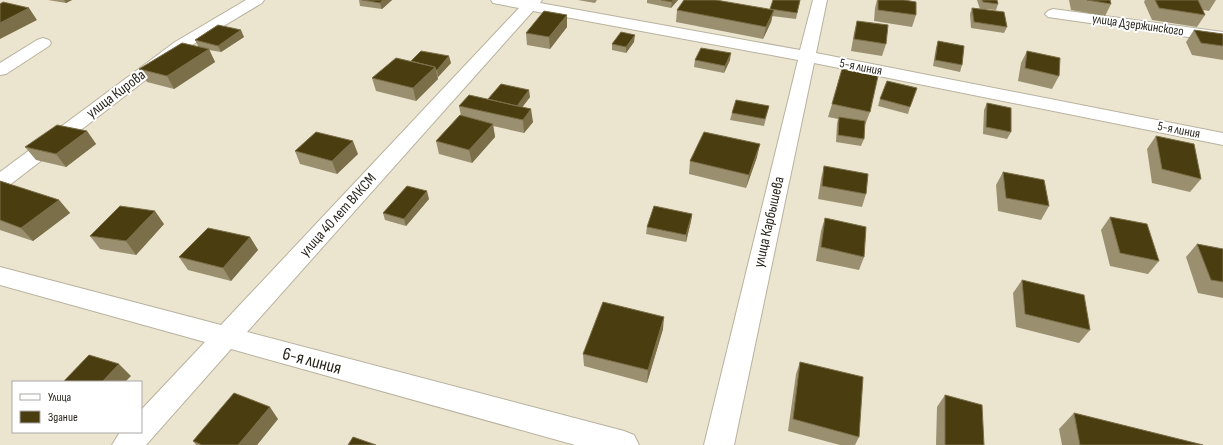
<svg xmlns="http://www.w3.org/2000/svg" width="1223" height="445" font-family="'Sofia Sans Condensed',sans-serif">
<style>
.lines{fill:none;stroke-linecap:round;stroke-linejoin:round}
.minor-casing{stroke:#b8b29e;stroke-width:2}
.minor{fill:#fff;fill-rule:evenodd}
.wall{fill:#9a9070}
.shaded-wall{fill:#7a6f49}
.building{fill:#4a3d10;stroke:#7a6f49}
.labels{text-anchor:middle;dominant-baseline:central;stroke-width:4;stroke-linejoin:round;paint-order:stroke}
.far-street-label{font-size:13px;fill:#28251d;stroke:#fff}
.street-label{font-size:15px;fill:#28251d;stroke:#fff}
.near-street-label{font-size:18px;fill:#28251d;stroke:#fff}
</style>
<rect width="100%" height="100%" fill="#ebe4cf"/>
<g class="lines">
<defs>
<path id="minor" d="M246,0H264L262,3L187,48L7,187L0,189V172L175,42Z
M491,0H542L540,3L800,50L813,0H827L816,53L1223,133V145L814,63L734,445H704L798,60L533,11L247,332L624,431L634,435L639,445H575L231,349L146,445H112L120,432H141V410L205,342L0,285V267L221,325L519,8L493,3Z
M1053,9L1223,32V42L1048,17L1045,14L1048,11Z
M43,38L49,40L51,43L49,46L6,74L0,75V63L37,40Z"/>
</defs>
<!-- minor casing -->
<use href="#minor" class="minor-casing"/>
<!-- minor -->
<use href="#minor" class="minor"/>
</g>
<!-- wall -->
<path class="wall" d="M48,0H72L66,3Z
M359,0H392L382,9L360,6Z
M578,0H597L595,3Z
M647,0H678L671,8L647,3Z
M800,0L796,19L772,16L771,22L763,39L676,22L677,10H770Z
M877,0H904L916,15L912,27L874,21L875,8Z
M977,0H997L998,4L996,10L985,9L1007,27L1004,33L971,28L970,14L972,8L980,9Z
M1069,0H1110L1111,4L1105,16L1071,10Z
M1145,0H1216L1209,11L1203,10L1205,15L1197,27L1152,20L1144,2Z
M857,21L886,44L882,56L851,51L854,33Z
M567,27L550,49L527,45L526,33Z
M1194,30L1223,34V60L1192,55L1186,42Z
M244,37L221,52L209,50L215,62L174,89L147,82L139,69L198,46L195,40Z
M938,41L962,65L960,72L933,66L936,48Z
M634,42L626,53L612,50V44Z
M1027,51L1059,76L1052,89L1018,81L1021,63Z
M695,60H730L724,73L694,67Z
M451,63L438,77L437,76L438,79L416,101L376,91L372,78Z
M530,97L522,107L533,122L524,133L493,126L495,137L472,163L439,154L436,141L461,116L459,106L488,99Z
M880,99L910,107L908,114L878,106Z
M987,103L1011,132L1007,139L983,134L984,110Z
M832,104L870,112L865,125H864V139L861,146L836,142L837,124L838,119L828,117Z
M769,106L764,126L730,120L732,113Z
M87,131L96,144L66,167L36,160L25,147Z
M1156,136L1201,179L1190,192L1152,183L1147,149Z
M295,151L358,154L337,174L300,164Z
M757,157L746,188L689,174L690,161Z
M824,166L866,194L862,207L818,199L821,179Z
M1003,172L1049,206L1041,220L998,211L996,185Z
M0,181L59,200L70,213L33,241L0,230Z
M429,199L406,226L385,220L383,213Z
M692,214L691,221L686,242L646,234L647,227Z
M1110,217L1159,261L1148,274L1110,266L1101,230Z
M825,218L864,257L859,270L816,261L821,231Z
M164,224L136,255L100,249L90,236Z
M250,237L258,250L231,281L188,270L179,257Z
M1197,244L1223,249V298L1198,293L1186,257Z
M1022,280L1090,330L1079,343L1016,327L1013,293Z
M663,329L647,383L584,366L583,354Z
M800,362L859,437L855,445H840L788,431L796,374Z
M945,395L984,445H936L937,407Z
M1074,413L1203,445H1062L1059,429Z
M278,419L257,445H196L193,441Z"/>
<!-- shaded-wall -->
<path class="shaded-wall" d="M64,0H72L66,3Z
M383,0H392L382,9L380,3Z
M673,0H678L671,8L672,2Z
M29,8L37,20L0,39V23Z
M774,10L771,22L763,39L766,27Z
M567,15V27L550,49L549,37Z
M241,30L244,37L221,52L218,46Z
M635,35L634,42L626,53V47Z
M209,49L215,62L174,89L167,76Z
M731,53L730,60L724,73L725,66Z
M449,56L451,63L438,77L437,70Z
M435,67L438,79L416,101L413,88Z
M529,90L530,97L518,113L517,106Z
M531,109L533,122L524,133L523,120Z
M493,124L495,137L472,163L469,150Z
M87,131L96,144L66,167L56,154Z
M353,141L358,154L337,174L332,161Z
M760,144L757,157L746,188L749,175Z
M427,191L429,199L406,226L404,219Z
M59,200L70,213L33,241L21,228Z
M155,211L164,224L136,255L126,241Z
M692,214L691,221L686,242V235Z
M250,237L258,250L231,281L223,268Z
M664,317L663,329L647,383L648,370Z
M119,364L131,376L125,382H102Z
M270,407L278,419L257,445H238Z"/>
<!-- building -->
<path class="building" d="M362,0H383L380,3Z
M661,0H673L672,2Z
M684,0H716L774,10L766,27L677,10Z
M773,0H800L797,13L770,9Z
M878,0H904L916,2V15L878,10Z
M982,0H997L998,4L983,2Z
M1087,0H1110L1111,4Z
M1155,0H1198L1205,15L1159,8Z
M3,2L29,8L0,23V4Z
M972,8L1004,12L1007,27L974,22Z
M544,11L567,15L549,37L526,33Z
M857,21L888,25L886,44L854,39Z
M218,25L241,30L218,46L195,40Z
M1194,30L1223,34V46L1201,43Z
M621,32L635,35L626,47L612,44Z
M938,41L964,46L962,65L935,60Z
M182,43L209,49L167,76L139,69Z
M701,48L731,53L725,66L695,60Z
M421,51L449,56L437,70H436L435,67L411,61Z
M1027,51L1060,58L1059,76L1025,68Z
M396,58L435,67L413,88L372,78Z
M842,69L878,76L870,112L832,104Z
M887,81L917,88L910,107L880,99Z
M501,84L529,90L517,106L488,99Z
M469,95L531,109L523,120L459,106Z
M736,100L769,106L765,119L732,113Z
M987,103L1011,108V132L986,127Z
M460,115L493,124L469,150L436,141Z
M839,117L865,121L864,139L838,135Z
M57,125L87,131L56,154L25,147Z
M316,132L353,141L332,161L295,151Z
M704,132L760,144L749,175L690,161Z
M1156,136L1194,144L1201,179L1162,169Z
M824,166L868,174L866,194L822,186Z
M1003,172L1044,180L1049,206L1006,198Z
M0,181L59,200L21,228L0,220Z
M407,186L427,191L404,219L383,213Z
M120,206L155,211L126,241L90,236Z
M654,206L692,214L686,235L647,227Z
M1110,217L1147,224L1159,261L1120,253Z
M825,218L866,227L864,257L821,247Z
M208,228L250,237L223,268L179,257Z
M1197,244L1223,249V282L1211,280Z
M1022,280L1084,295L1090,330L1025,314Z
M603,302L664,317L648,370L583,354Z
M89,355L119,364L102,382H63Z
M800,362L863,377L859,437L793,419Z
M234,393L270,407L238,445H202L193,441Z
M945,395L982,405L984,445H945Z
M1074,413L1203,445H1080Z
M353,437L376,445H348Z"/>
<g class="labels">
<!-- far-street labels -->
<g class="far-street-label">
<text transform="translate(1138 25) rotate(8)">улица Дзержинского</text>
<text transform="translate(861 67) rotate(11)">5-я линия</text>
<text transform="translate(1179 130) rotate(11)">5-я линия</text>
</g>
<!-- street labels -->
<g class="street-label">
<text transform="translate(116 94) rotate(-37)">улица Кирова</text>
<text transform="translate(338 215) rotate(-48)">улица 40 лет ВЛКСМ</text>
<text transform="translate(769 222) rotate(-77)">улица Карбышева</text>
</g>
<!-- near-street labels -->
<g class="near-street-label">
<text transform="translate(312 361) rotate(15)">6-я линия</text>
</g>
</g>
<!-- legend -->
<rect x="12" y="381" width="130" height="52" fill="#ffffff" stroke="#a9a8a5"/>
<rect x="20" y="394" width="20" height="6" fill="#ffffff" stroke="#a9a8a5"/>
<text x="48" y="401" font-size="12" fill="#28251d">Улица</text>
<rect x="20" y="411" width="20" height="12" fill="#4a3d10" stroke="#a9a8a5"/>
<text x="48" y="421" font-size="12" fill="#28251d">Здание</text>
</svg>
